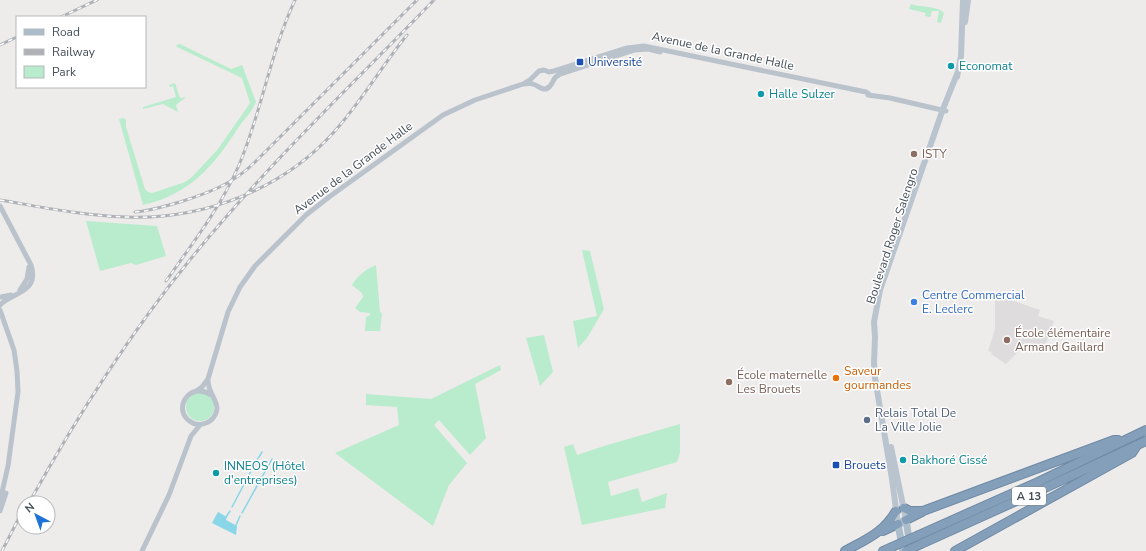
<svg xmlns="http://www.w3.org/2000/svg" width="1146" height="551" font-family="'Nunito Sans',sans-serif">
<style>
.education{fill:#dfdcdd}
.green{fill:#b9eccc}
.water{fill:#88d6e8}
.lines{fill:none;stroke-linecap:round;stroke-linejoin:round}
.stream{stroke:#88d6e8;stroke-width:1.5}
.motorway-casing{stroke:#6f8aa5;stroke-width:10}
.tertiary{stroke:#bac3cb;stroke-width:5}
.secondary{stroke:#b9c4cf;stroke-width:6}
.primary{stroke:#abbcca;stroke-width:7}
.motorway{stroke:#849fba;stroke-width:8}
.rail-casing{stroke:#aeb1b6;stroke-width:3}
.rail{stroke:#fff;stroke-width:1.5;stroke-dasharray:4.5;stroke-linecap:butt}
.motorway-bridge-casing{stroke:#6f8aa5;stroke-width:10;stroke-linecap:butt}
.motorway-bridge{stroke:#849fba;stroke-width:8}
.transit-dot{fill:#1a4fb4;stroke:#fff;stroke-width:1.5}
.culture-dot{fill:#0f9aa8;stroke:#fff;stroke-width:1.5}
.education-dot{fill:#8d6e63;stroke:#fff;stroke-width:1.5}
.shop-dot{fill:#3f7fe0;stroke:#fff;stroke-width:1.5}
.food-dot{fill:#e8710a;stroke:#fff;stroke-width:1.5}
.service-dot{fill:#5c6f8a;stroke:#fff;stroke-width:1.5}
.labels{text-anchor:middle;dominant-baseline:central;stroke-width:3;stroke-linejoin:round;paint-order:stroke}
.shield{fill:#fff;stroke:#7d848a;stroke-width:1}
.shield-label{font-size:11px;font-weight:bold;fill:#454f58}
.street-label{font-size:12px;fill:#454f58;stroke:#fff}
.transit-label{font-size:12px;fill:#164399;stroke:#fff;text-anchor:start}
.culture-label{font-size:12px;fill:#0d838f;stroke:#fff;text-anchor:start}
.education-label{font-size:12px;fill:#785e54;stroke:#fff;text-anchor:start}
.shop-label{font-size:12px;fill:#366cbe;stroke:#fff;text-anchor:start}
.food-label{font-size:12px;fill:#c56008;stroke:#fff;text-anchor:start}
.service-label{font-size:12px;fill:#4e5e75;stroke:#fff;text-anchor:start}
</style>
<rect width="100%" height="100%" fill="#eeebeb"/>
<!-- education -->
<path class="education" d="M1002,297L1040,310L1038,316L1054,321L1046,344L1043,349L1040,352H1025L1020,350L1006,364L991,354L992,352L988,351L995,329V300H1001Z"/>
<!-- green -->
<path class="green" d="M911,4C922,8 936,5 944,13L941,23L937,22L939,11H932L930,17L925,16L926,13L909,9Z
M180,44L231,69L242,65L256,102C252,112 244,119 238,128C213,167 190,194 143,205L119,119L124,118L126,120V127L145,189L148,192L152,193L185,182L192,177L218,149L250,103L242,78L177,47L176,45Z
M175,83L180,98L186,97L176,105L178,112L163,104L143,109V107L176,97L173,86L170,87L169,85Z
M86,221L157,226L166,256L136,265L131,263L100,271Z
M582,250L590,251L604,309L587,338L578,348L573,321L597,316Z
M376,265L380,312L382,313L380,331H365L366,317L370,315V313L360,312L355,308L363,297L362,293L352,285C357,276 366,269 376,265Z
M544,335L553,372L540,386L526,338Z
M500,365L501,370L475,384L486,438L470,455L439,420L434,425L467,463L449,485L433,526L335,453L399,425L397,407L366,405V394L431,399Z
M186 407a14 14 0 1 1 28 0a14 14 0 1 1-28 0Z
M680,424V453L677,462L608,482L611,496L638,488L642,502L667,493L665,508L582,525L564,447L573,444L577,455L604,446Z"/>
<!-- water -->
<path class="water" d="M218,512L227,517L226,520L237,526L236,535L212,523Z"/>
<g class="lines">
<!-- stream -->
<path class="stream" d="M259,457L262,452
M232,507L258,458
M242,513L272,459
M226,517L230,511
M236,525L240,516"/>
<defs>
<path id="motorway" d="M904,508L910,511H923L1114,440H1118
M906,520L922,512
M883,531L898,524
M919,535L1038,482L1146,430
M921,544L1045,488L1146,441
M845,551C867,539 883,533 896,511
M883,551L892,547
M955,551L1132,453L1136,447"/>
</defs>
<!-- motorway casing -->
<use href="#motorway" class="motorway-casing"/>
<!-- tertiary -->
<path class="tertiary" d="M524,84C526,84 530,83 533,84C539,86 544,93 550,86C555,81 551,79 560,74L634,50L648,49L660,52
M868,95L890,98L946,111
M0,206L31,265C40,293 12,292 0,305
M20,290L27,279L29,267
M1,297L11,295
M0,310L14,350L17,371L18,392L8,466L0,501
M208,380C208,393 217,399 217,409C216,415 212,421 206,423C201,425 195,425 191,422C171,410 190,380 211,395
M196,391L202,387L208,379L228,312L240,287L255,266L306,215L329,197L443,115L475,100L523,84L531,79L539,71L544,70L549,72L554,71L627,48L644,46L866,92L870,95
M0,511L6,493
M142,551L169,495L191,436L200,425"/>
<!-- secondary -->
<path class="secondary" d="M965,22L968,0
M957,77L961,56L963,0
M891,447L906,520
M898,524L892,479L875,378L874,363L875,337L874,322L880,290L943,109L957,74"/>
<!-- primary -->
<path class="primary" d="M903,551L898,524L906,520L911,551"/>
<!-- motorway -->
<use href="#motorway" class="motorway"/>
<defs>
<path id="rail" d="M61,17L97,0
M0,45L17,37
M0,200C42,207 84,216 126,217C203,220 282,190 334,132C361,102 381,67 407,35
M135,212C150,211 165,206 180,202C208,193 233,184 254,163L417,0
M166,281C192,244 221,207 239,165C262,111 270,53 295,0
M29,503C76,418 128,336 189,261C264,168 351,86 434,0
M2,551L24,508"/>
</defs>
<!-- rail casing -->
<use href="#rail" class="rail-casing"/>
<!-- rail -->
<use href="#rail" class="rail"/>
<defs>
<path id="motorway-bridge" d="M892,547L919,535
M906,551L921,544"/>
</defs>
<!-- motorway-bridge casing -->
<use href="#motorway-bridge" class="motorway-bridge-casing"/>
<!-- motorway-bridge -->
<use href="#motorway-bridge" class="motorway-bridge"/>
</g>
<!-- markers -->
<g class="transit-dot">
<rect x="576" y="58" width="8" height="8" rx="2"/>
<rect x="832" y="461" width="8" height="8" rx="2"/>
</g>
<g class="culture-dot">
<circle cx="951" cy="66" r="4"/>
<circle cx="761" cy="94" r="4"/>
<circle cx="903" cy="460" r="4"/>
<circle cx="216" cy="473" r="4"/>
</g>
<g class="education-dot">
<circle cx="914" cy="154" r="4"/>
<circle cx="1007" cy="340" r="4"/>
<circle cx="729" cy="382" r="4"/>
</g>
<circle class="shop-dot" cx="914" cy="302" r="4"/>
<circle class="food-dot" cx="836" cy="378" r="4"/>
<circle class="service-dot" cx="867" cy="420" r="4"/>
<g class="labels">
<!-- shield labels -->
<rect class="shield" x="1012" y="487" width="34" height="18" rx="3"/>
<g class="shield-label">
<text x="1029" y="496">A 13</text>
</g>
<!-- street labels -->
<g class="street-label">
<text transform="translate(723 51) rotate(12)">Avenue de la Grande Halle</text>
<text transform="translate(353 168) rotate(-37)">Avenue de la Grande Halle</text>
<text transform="translate(892 236) rotate(-72)">Boulevard Roger Salengro</text>
</g>
<!-- transit labels -->
<g class="transit-label">
<text x="588" y="62">Université</text>
<text x="844" y="465">Brouets</text>
</g>
<!-- culture labels -->
<g class="culture-label">
<text x="959" y="66">Economat</text>
<text x="769" y="94">Halle Sulzer</text>
<text x="911" y="460">Bakhoré Cissé</text>
<text x="224" y="466">INNEOS (Hôtel<tspan x="224" dy="14">d'entreprises)</tspan></text>
</g>
<!-- education labels -->
<g class="education-label">
<text x="922" y="154">ISTY</text>
<text x="1015" y="333">École élémentaire<tspan x="1015" dy="14">Armand Gaillard</tspan></text>
<text x="737" y="375">École maternelle<tspan x="737" dy="14">Les Brouets</tspan></text>
</g>
<!-- shop labels -->
<g class="shop-label">
<text x="922" y="295">Centre Commercial<tspan x="922" dy="14">E. Leclerc</tspan></text>
</g>
<!-- food labels -->
<g class="food-label">
<text x="844" y="371">Saveur<tspan x="844" dy="14">gourmandes</tspan></text>
</g>
<!-- service labels -->
<g class="service-label">
<text x="875" y="413">Relais Total De<tspan x="875" dy="14">La Ville Jolie</tspan></text>
</g>
</g>
<!-- legend -->
<rect x="16" y="16" width="130" height="72" fill="#ffffff" stroke="#b5b9bc"/>
<rect x="24" y="29" width="20" height="6" fill="#abbcca" stroke="#b5b9bc"/>
<text x="52" y="36" font-size="12" fill="#454f58">Road</text>
<rect x="24" y="49" width="20" height="6" fill="#aeb1b6" stroke="#b5b9bc"/>
<text x="52" y="56" font-size="12" fill="#454f58">Railway</text>
<rect x="24" y="66" width="20" height="12" fill="#b9eccc" stroke="#b5b9bc"/>
<text x="52" y="76" font-size="12" fill="#454f58">Park</text>
<!-- north arrow -->
<g transform="translate(36 515) rotate(319)"><circle r="19" fill="#ffffff" stroke="#b5b9bc"/>
<path d="M0-3L7 15L0 10L-7 15Z" fill="#1e72d5"/>
<text y="-6" font-size="11" font-weight="bold" text-anchor="middle" fill="#454f58">N</text>
</g>
</svg>
